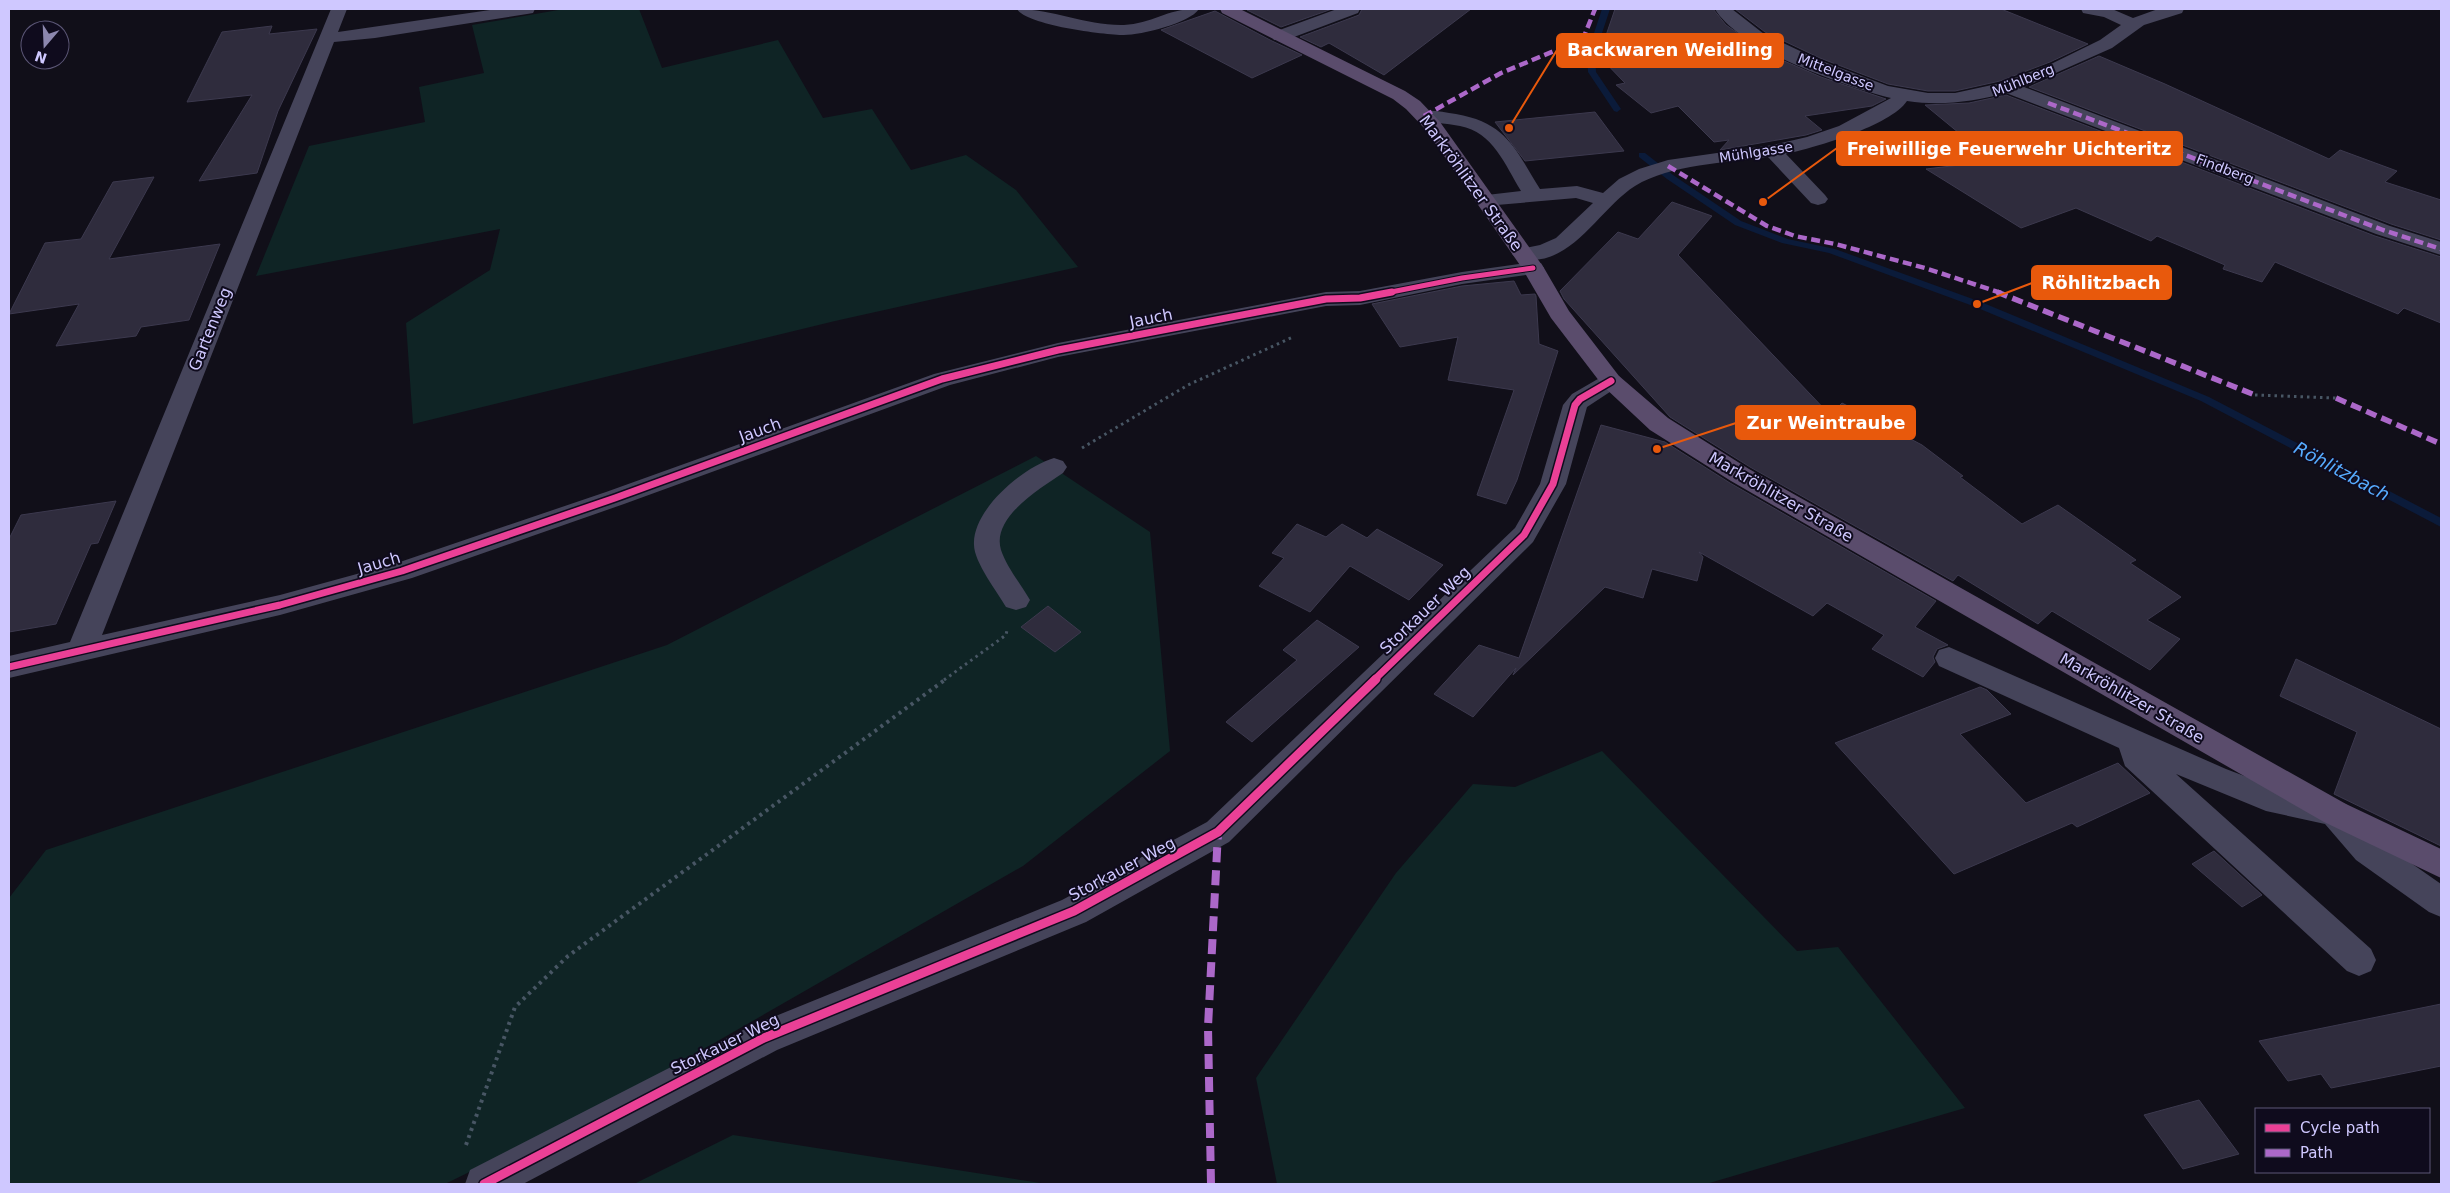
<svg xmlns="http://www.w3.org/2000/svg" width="2450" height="1193" font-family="'DejaVu Sans',sans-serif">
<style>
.green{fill:#0f2425}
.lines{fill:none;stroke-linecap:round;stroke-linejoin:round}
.stream{fill:#0b1b3a;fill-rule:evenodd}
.building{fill:#2f2c3d;stroke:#3c394e}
.path-far1{stroke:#485664;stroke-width:3;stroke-dasharray:2.5 4;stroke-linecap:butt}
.path{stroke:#485664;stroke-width:4;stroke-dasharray:3 4.5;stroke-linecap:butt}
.minor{fill:#45445a;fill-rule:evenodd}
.major{fill:#5a4c6c;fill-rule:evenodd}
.quiet-far2{stroke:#ac68c9;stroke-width:4.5;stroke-dasharray:9 4.5;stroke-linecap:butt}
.quiet-far1{stroke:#ac68c9;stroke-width:5.5;stroke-dasharray:11 5.5;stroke-linecap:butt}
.quiet{stroke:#ac68c9;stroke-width:8;stroke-dasharray:15 8;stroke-linecap:butt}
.cycleway-far2-casing{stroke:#0f0b1d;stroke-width:7}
.cycleway-far1-casing{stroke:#0f0b1d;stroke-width:10}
.cycleway-casing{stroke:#0f0b1d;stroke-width:12}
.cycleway-far2{stroke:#ea4096;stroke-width:5}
.cycleway-far1{stroke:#ea4096;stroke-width:7}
.cycleway{stroke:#ea4096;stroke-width:9}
.labels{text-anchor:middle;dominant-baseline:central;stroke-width:4;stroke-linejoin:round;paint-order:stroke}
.far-street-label{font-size:14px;fill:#cfc8ff;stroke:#0f0b1d}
.street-label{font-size:16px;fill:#cfc8ff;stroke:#0f0b1d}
.water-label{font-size:18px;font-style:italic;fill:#56acff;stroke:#0f0b1d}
.leader{fill:none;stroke:#e8590c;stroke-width:2}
.callout-dot{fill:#e8590c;stroke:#0f0b1d;stroke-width:2}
.callout{fill:#e8590c;stroke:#e8590c;stroke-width:2}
.callout-label{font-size:18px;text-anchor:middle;font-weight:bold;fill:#fff}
</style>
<rect width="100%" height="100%" fill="#110f19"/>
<!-- green -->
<path class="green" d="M564,9H639L662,68L778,40L823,118L872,109L911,170L966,155L1016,190L1078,267L835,321L413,424L406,323L490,270L500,229L256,276L309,146L425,122L419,87L484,73L472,25Z
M1036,456L1150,532L1170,751L1023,866L606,1105L445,1184H9V898L46,850L667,645Z
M1602,751L1797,951L1838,947L1965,1108L1706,1184H1277L1256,1078L1396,873L1473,784L1515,787Z
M733,1135L1047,1184H634Z"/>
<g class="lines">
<!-- stream -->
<path class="stream" d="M1602,9H1610L1595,54L1596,72L1621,109L1617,112L1614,111L1588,72L1587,54Z
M1639,153H1645L1673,175L1741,221L1788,239L1835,249L1981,302L2209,397L2441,518V527L2201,401L1973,306L1829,253L1782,243L1735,225L1667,179L1639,157Z"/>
</g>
<!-- building -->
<path class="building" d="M1251,9H1332L1281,27L1247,10Z
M1362,9H1471L1384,75L1329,43L1321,47L1300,37L1359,15Z
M1615,9H1713L1726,25L1768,54L1821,77L1886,99L1872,106L1805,116L1822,130L1806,135L1720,150L1729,140L1714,142L1678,106L1651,113L1616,85L1625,83L1599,56Z
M1735,9H2001L2088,44L2050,62L2000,81L1955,91H1928L1888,84L1820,58L1765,32Z
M1215,11L1272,41L1302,55L1252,78L1161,30Z
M272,26L269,34L317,29L278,111L257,173L199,181L252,95L187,102L222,32Z
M2099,56L2165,84L2329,159L2340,150L2397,171L2385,182L2441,200V240L2391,224L2029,87Z
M2006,95L2375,236L2441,257V323L2404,308L2398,314L2275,262L2262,282L2223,269L2225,265L2157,236L2151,241L2076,208L2021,228L1926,169L1993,161L1925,105L1969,103Z
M1595,112L1624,151L1525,161L1495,122Z
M154,177L109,259L220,244L189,320L141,327L136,336L56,346L79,304L9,314L45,243L81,239L113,182Z
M1672,202L1712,216L1678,255L1830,415L1842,403L1922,445L1963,476L1960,477L2022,524L2058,505L2136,560L2130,563L2181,597L2147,620L2180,639L2150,670L2052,611L2038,624L1958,575L1953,581L1750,467L1670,417L1564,299L1560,291L1618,232L1638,239Z
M1514,281L1521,295L1535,294L1536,296L1539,344L1558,351L1517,480L1506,504L1477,495L1514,390L1448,380L1458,337L1400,347L1372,304L1462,286Z
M1601,425L1665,442L1730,483L1936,601L1915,627L1948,645L1937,649L1933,657L1935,662L1923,677L1872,649L1884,635L1827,603L1813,616L1699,552L1703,557L1697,581L1652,569L1643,598L1605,587L1513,675L1516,668L1473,717L1434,694L1479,645L1519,658Z
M116,501L98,543L91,544L56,624L9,632V539L21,515Z
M1297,524L1326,537L1342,524L1367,538L1377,529L1443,565L1409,600L1350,566L1310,612L1259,586L1284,558L1272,553Z
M1048,606L1081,632L1055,652L1021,627Z
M1317,620L1359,647L1252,742L1226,722L1297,660L1283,650Z
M2296,659L2441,729V846L2334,794L2357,732L2280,696Z
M1980,687L1987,690L2011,714L1960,734L2026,803L2118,763L2150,793L2077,827L2072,823L1954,874L1835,743Z
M2214,851L2262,895L2242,907L2192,864Z
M2441,1004V1066L2331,1088L2321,1074L2288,1081L2259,1041Z
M2199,1100L2239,1154L2183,1169L2144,1115Z"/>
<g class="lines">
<!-- path-far1 -->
<path class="path-far1" d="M2255,395L2336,398
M1082,448L1188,385L1293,337
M944,680L1006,635L1007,630"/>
<!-- path -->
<path class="path" d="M466,1145L515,1007L568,956L946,679"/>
<!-- minor -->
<path class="minor" d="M331,9H347L338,32L497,9H535L533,13L527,14L375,38L334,42L102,635L280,595L397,563L606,492L934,374L1058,343L1326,292L1360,291L1462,272L1533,262L1541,263L1544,268L1541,273L1533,274L1462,284L1360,305L1326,306L1058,357L950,385L624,504L412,578L280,615L9,678V656L70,642Z
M1017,9C1053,9 1087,26 1124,25C1152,24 1171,7 1199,9C1190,23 1141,35 1124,35C1104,35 1026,25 1017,9Z
M1337,9H1360L1358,13L1286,40H1274L1271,36L1274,32Z
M1715,9H1732L1764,34L1819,60L1888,86L1928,93H1955L2001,83L2051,64L2100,40L2121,25L2104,17L2083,13L2081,9H2112L2133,18L2158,9H2184L2182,13L2144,25L2112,48L2024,87L2390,226L2441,242V255L2376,234L2006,93C1972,102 1941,106 1907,101C1890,126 1816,147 1786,154L1825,195L1828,199L1825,203L1818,205L1811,203L1768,157C1726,163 1671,164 1635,186C1597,210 1570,272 1516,258L1512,254L1516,250L1540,245L1556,238L1593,203L1576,198L1485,206L1478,204L1475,200L1478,196L1521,191C1505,165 1493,132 1460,126C1446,123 1431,123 1417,120L1415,116L1417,112C1429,109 1443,112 1456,114C1507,123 1515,149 1540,189L1577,186L1603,193L1619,179L1639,169L1668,160L1773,145L1807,137L1839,126L1891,98C1846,87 1738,49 1715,9Z
M1611,374L1619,376L1623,381L1619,386L1587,407L1566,484L1533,542L1229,842L1086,922L777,1050L523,1184H465L470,1170L751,1026L1062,900L1207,822L1515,528L1540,484L1563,405L1572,394L1603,376Z
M1054,458L1063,461L1067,467L1063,473C1041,488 991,517 1001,550C1007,568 1021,584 1030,600L1026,607L1016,610L1006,607C998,593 974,562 974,545C972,510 1023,467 1054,458Z
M1949,647L2226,769L2268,785L2346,804L2378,840L2441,884V917L2429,912L2356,860L2325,824L2266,811L2176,774L2371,949L2376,960L2371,971L2359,976L2347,971L2125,766L2119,748L1939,666L1935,658L1939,650Z"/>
<!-- major -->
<path class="major" d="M1220,9H1240L1405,91L1420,101L1440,122L1544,268L1569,311L1619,376L1668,418L1749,469L2346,804L2441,849V878L2324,822L1731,481L1650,430L1603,386L1551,318L1522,268L1426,130L1406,109L1393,99L1222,13Z"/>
<!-- quiet-far2 -->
<path class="quiet-far2" d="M2048,103L2383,230L2441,249
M1424,116L1501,73L1583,39L1595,9
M1668,166L1767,226L1795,236L1835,244L1925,268L2001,293"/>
<!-- quiet-far1 -->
<path class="quiet-far1" d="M1997,292L2255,395
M2336,398L2441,444"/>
<!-- quiet -->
<path class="quiet" d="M1211,1184L1208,1027L1218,832"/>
<defs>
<path id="cycleway-far2" d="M1386,293L1462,278L1533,268"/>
<path id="cycleway-far1" d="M9,667L280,605L402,571L615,498L942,379L1058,350L1326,299L1360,298L1392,292
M1374,680L1524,535L1553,484L1575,405L1580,399L1611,381"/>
<path id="cycleway" d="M484,1184L764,1038L1074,911L1218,832L1376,679"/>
</defs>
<!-- cycleway-far2 casing -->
<use href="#cycleway-far2" class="cycleway-far2-casing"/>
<!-- cycleway-far1 casing -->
<use href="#cycleway-far1" class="cycleway-far1-casing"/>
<!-- cycleway casing -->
<use href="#cycleway" class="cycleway-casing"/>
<!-- cycleway-far2 -->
<use href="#cycleway-far2" class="cycleway-far2"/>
<!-- cycleway-far1 -->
<use href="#cycleway-far1" class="cycleway-far1"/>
<!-- cycleway -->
<use href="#cycleway" class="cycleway"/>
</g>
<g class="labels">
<!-- far-street labels -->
<g class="far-street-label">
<text transform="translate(1836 72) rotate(21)">Mittelgasse</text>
<text transform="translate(2023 80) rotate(-22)">Mühlberg</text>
<text transform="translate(1756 152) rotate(-9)">Mühlgasse</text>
<text transform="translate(2225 169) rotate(21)">Findberg</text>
</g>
<!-- street labels -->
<g class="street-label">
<text transform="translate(1471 183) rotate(54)">Markröhlitzer Straße</text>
<text transform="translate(1151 318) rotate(-11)">Jauch</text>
<text transform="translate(210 329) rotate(-68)">Gartenweg</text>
<text transform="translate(760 430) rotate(-20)">Jauch</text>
<text transform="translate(1781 497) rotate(30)">Markröhlitzer Straße</text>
<text transform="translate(379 563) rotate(-16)">Jauch</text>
<text transform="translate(1425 610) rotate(-44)">Storkauer Weg</text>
<text transform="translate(2132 698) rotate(30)">Markröhlitzer Straße</text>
<text transform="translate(1122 869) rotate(-28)">Storkauer Weg</text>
<text transform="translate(725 1044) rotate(-26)">Storkauer Weg</text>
</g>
<!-- water labels -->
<g class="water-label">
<text transform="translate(2342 471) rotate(28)">Röhlitzbach</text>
</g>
</g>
<!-- callouts -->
<path class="leader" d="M1509 128L1557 50M1763 202L1837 148M1977 304L2032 283M1657 449L1736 423"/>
<g class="callout-dot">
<circle cx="1509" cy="128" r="5"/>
<circle cx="1763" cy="202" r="5"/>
<circle cx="1977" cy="304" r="5"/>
<circle cx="1657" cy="449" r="5"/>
</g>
<g class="callout">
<rect x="1557" y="34" width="226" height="33" rx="5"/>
<rect x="1837" y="132" width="345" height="33" rx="5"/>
<rect x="2032" y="266" width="139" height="33" rx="5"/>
<rect x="1736" y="406" width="179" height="33" rx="5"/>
</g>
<g class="callout-label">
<text x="1670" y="56">Backwaren Weidling</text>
<text x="2009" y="155">Freiwillige Feuerwehr Uichteritz</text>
<text x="2101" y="289">Röhlitzbach</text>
<text x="1826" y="429">Zur Weintraube</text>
</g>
<!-- border -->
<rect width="2450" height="1193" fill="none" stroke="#cfc8ff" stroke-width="20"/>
<!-- legend -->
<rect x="2255" y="1108" width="175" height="65" fill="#0f0b1d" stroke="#5c5777"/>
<rect x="2265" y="1124" width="25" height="8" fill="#ea4096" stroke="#5c5777"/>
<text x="2300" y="1133" font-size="15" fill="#cfc8ff">Cycle path</text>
<rect x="2265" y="1149" width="25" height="8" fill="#ac68c9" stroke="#5c5777"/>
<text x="2300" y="1158" font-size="15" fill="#cfc8ff">Path</text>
<!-- north arrow -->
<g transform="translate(45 45) rotate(199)"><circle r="24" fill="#0f0b1d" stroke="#5c5777"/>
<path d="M0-4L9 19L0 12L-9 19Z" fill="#8c87ae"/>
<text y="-8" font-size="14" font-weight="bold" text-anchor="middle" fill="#cfc8ff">N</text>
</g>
</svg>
